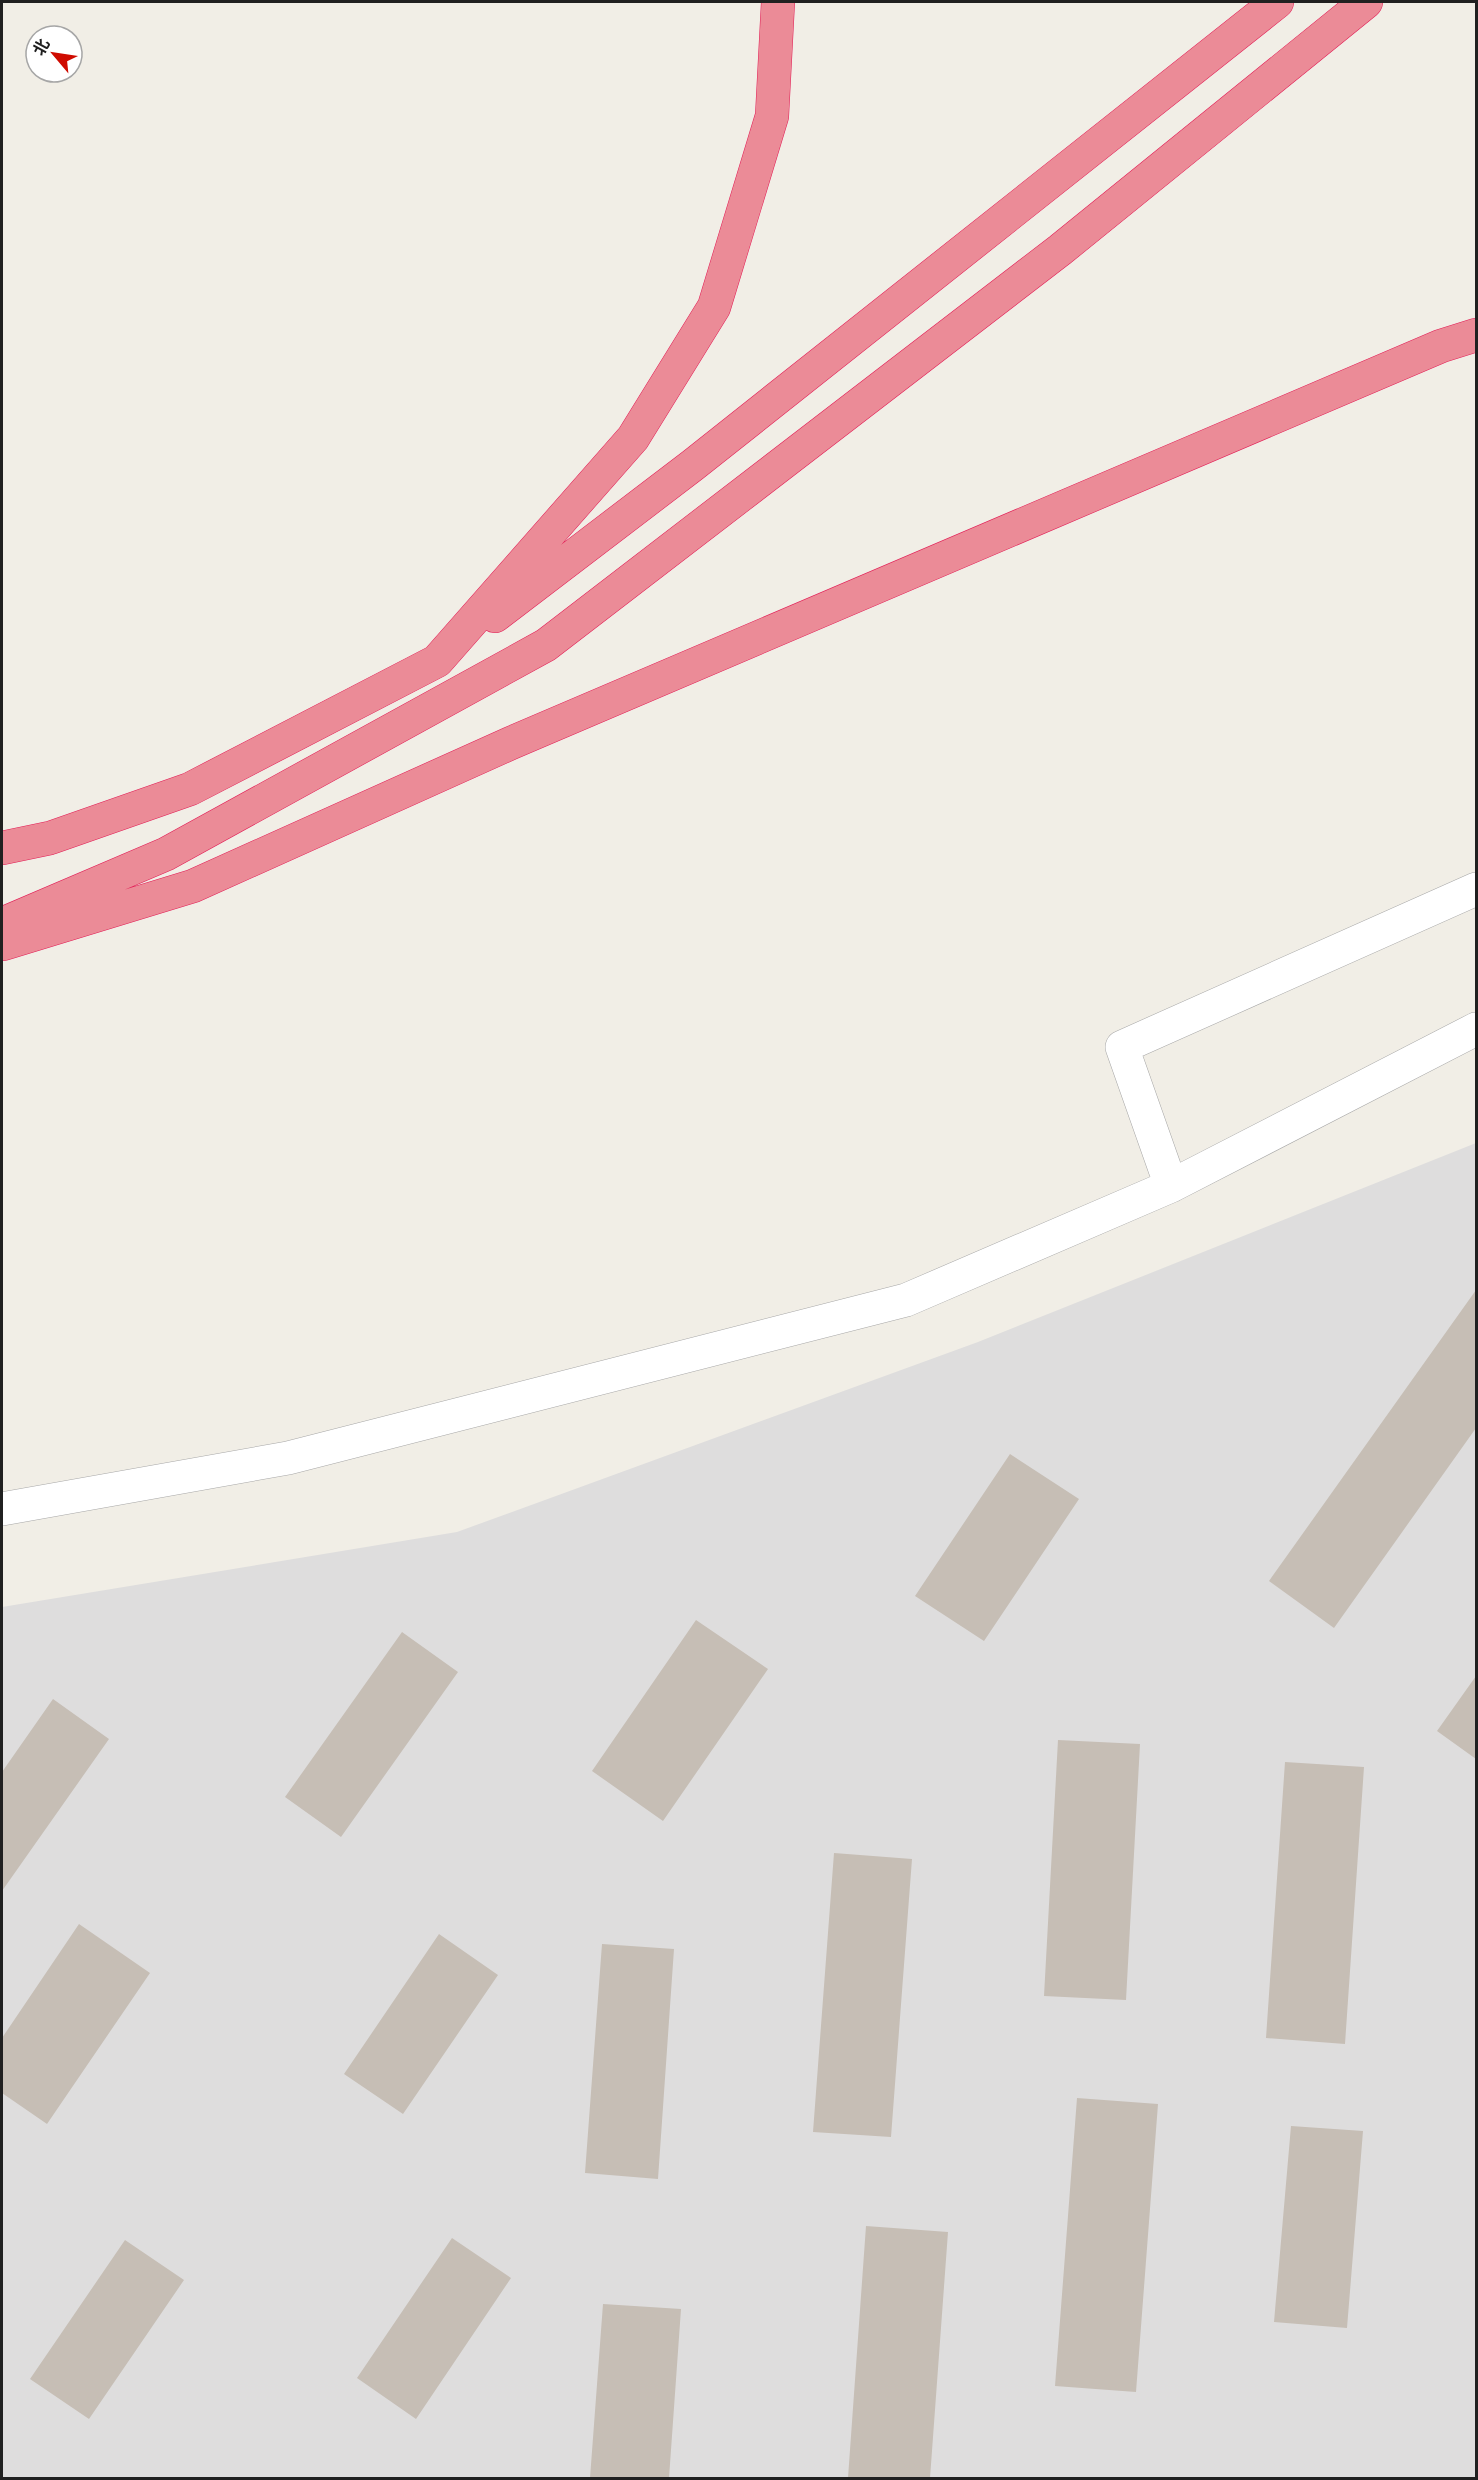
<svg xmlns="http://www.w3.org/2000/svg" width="1478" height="2480" font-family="Karla,'Noto Sans SC',sans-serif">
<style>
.residential{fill:#dedddd}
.building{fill:#c6beb5}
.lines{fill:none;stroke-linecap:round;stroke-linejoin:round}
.minor-casing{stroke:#a7a7a7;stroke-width:34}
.highway-casing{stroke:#e21f57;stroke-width:34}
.minor{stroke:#fff;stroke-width:33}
.highway{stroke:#eb8b97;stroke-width:33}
</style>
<rect width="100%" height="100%" fill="#f1eee6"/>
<!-- residential -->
<path class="residential" d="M1476,1143V2478H2V1607L457,1532L978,1342Z"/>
<!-- building -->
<path class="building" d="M1476,1290V1428L1334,1628L1269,1581Z
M1010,1454L1079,1499L984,1641L915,1596Z
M696,1620L768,1669L663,1821L592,1771Z
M402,1632L458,1672L341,1837L285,1797Z
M1476,1676V1759L1437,1731Z
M53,1699L109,1739L2,1891V1772Z
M1058,1740L1140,1744L1126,2000L1044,1996Z
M1285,1762L1364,1767L1345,2044L1266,2038Z
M834,1853L912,1859L891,2137L813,2132Z
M79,1924L150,1973L47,2124L2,2093V2038Z
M439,1934L498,1975L403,2114L344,2074Z
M602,1944L674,1949L658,2179L585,2173Z
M1077,2098L1158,2104L1136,2392L1055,2386Z
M1291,2126L1363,2131L1347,2328L1274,2322Z
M866,2226L948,2232L930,2478H848Z
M452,2238L511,2278L416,2419L357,2378Z
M125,2240L184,2280L89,2419L30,2379Z
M603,2304L681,2309L669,2478H590Z"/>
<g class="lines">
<defs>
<path id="minor" d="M1171,1186L1122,1047L1476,889
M2,1509L288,1458L906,1300L1171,1186L1476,1029"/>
<path id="highway" d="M495,616L693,465L1277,2
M2,848L50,838L190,789L437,661L633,438L714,307L772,116L778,2
M2,924L166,854L546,645L1060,250L1366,2
M3,944L193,886L511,743L1441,346L1476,335"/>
</defs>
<!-- minor casing -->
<use href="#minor" class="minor-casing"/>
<!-- highway casing -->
<use href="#highway" class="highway-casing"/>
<!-- minor -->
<use href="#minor" class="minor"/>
<!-- highway -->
<use href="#highway" class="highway"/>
</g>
<!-- border -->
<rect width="1478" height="2480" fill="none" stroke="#202020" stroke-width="6"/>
<!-- north arrow -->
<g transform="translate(54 54) rotate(299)"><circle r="28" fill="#ffffff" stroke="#a6a6a6" stroke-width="1.5"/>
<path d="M0-4.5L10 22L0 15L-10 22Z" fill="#cf0b00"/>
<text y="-9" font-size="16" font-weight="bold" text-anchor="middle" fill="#202020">北</text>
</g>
</svg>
